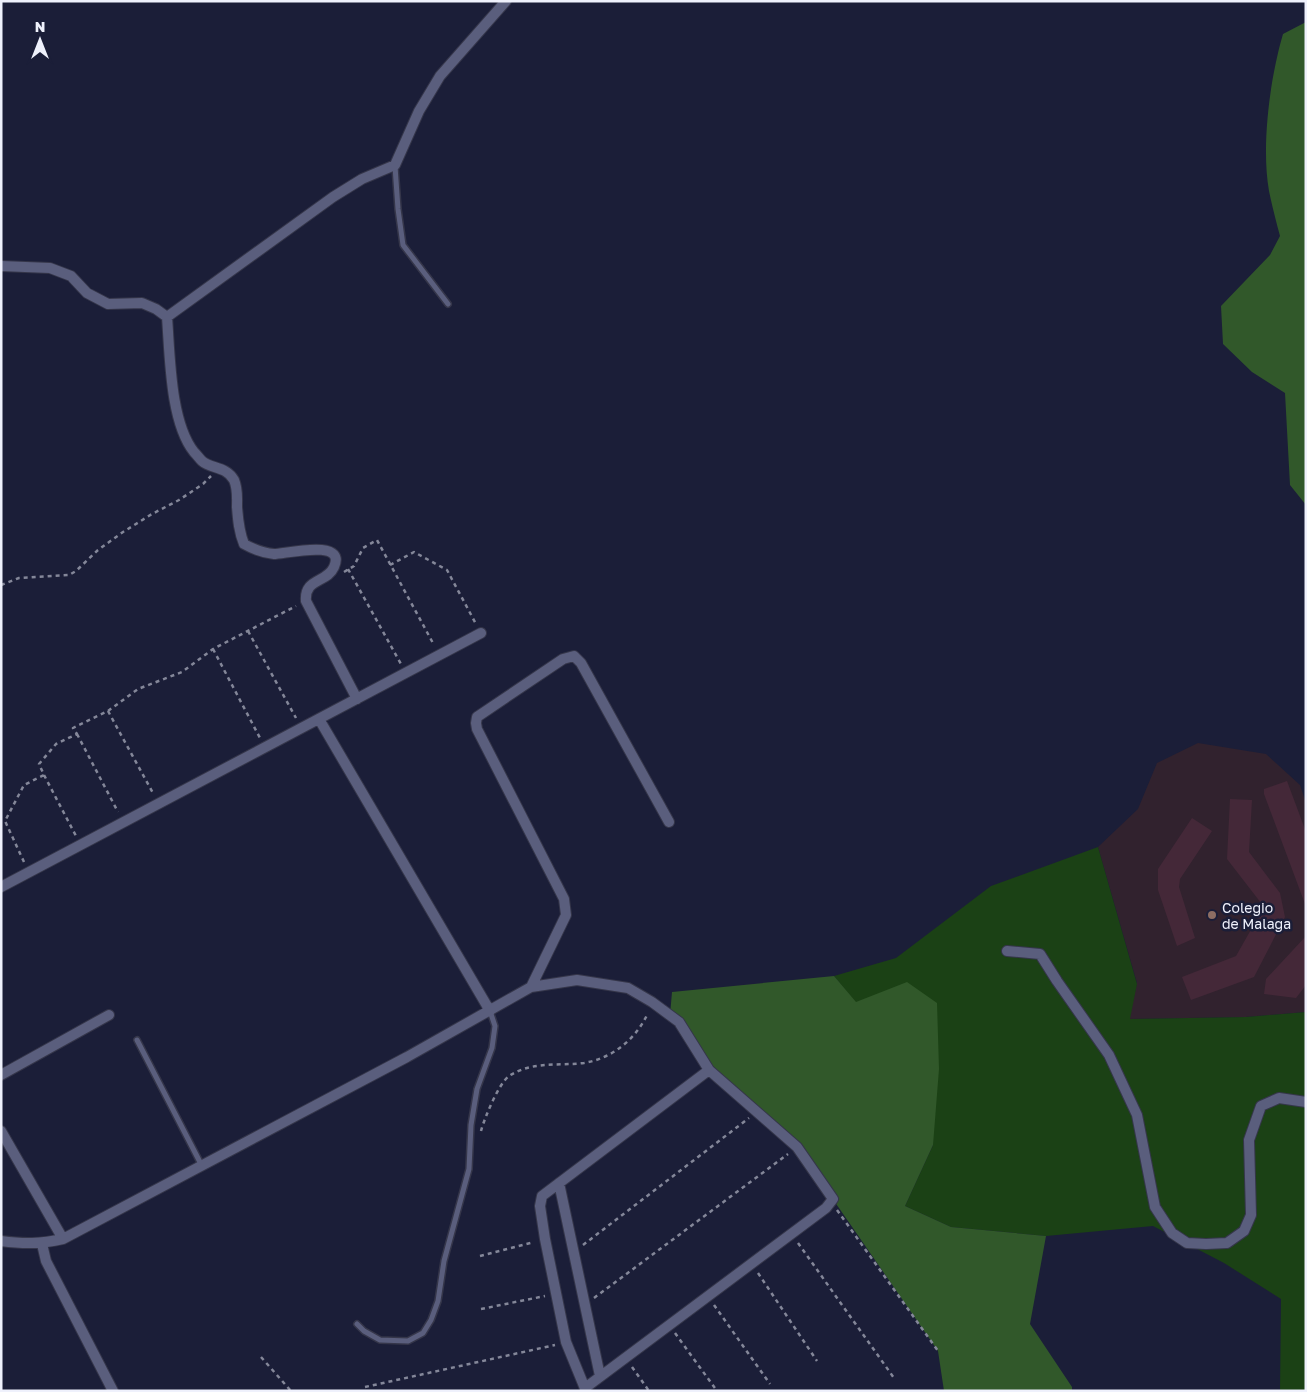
<svg xmlns="http://www.w3.org/2000/svg" width="1307" height="1392" font-family="'Golos Text',sans-serif">
<style>
.education{fill:#31222e}
.green{fill:#1b4115}
.forest{fill:#31582a}
.building{fill:#442838}
.lines{fill:none;stroke-linecap:round;stroke-linejoin:round}
.service-casing{stroke:#35364a;stroke-width:8}
.minor-casing{stroke:#35364a;stroke-width:12}
.path{stroke:#848799;stroke-width:2.5;stroke-dasharray:4 4;stroke-linecap:butt}
.service{stroke:#5a5e7d;stroke-width:5}
.minor{stroke:#5a5e7d;stroke-width:10}
.education-dot{fill:#8d6e63;stroke:#1b1e38;stroke-width:2}
.labels{text-anchor:middle;dominant-baseline:central;stroke-width:5;stroke-linejoin:round;paint-order:stroke}
.poi-label{font-size:14px;fill:#eff1fc;stroke:#1b1e38;text-anchor:start}
</style>
<rect width="100%" height="100%" fill="#1b1e38"/>
<!-- education -->
<path class="education" d="M1198,743L1266,754L1300,785L1306,803V1012L1246,1017L1129,1019L1137,983L1098,847L1138,809L1157,763Z"/>
<!-- green -->
<path class="green" d="M1098,847L1137,984L1130,1019L1246,1017L1306,1012V1391H1280L1281,1299L1224,1263L1153,1226L1046,1236L951,1227L905,1206L933,1145L907,983L856,1003L834,976L896,958L991,886Z"/>
<!-- forest -->
<path class="forest" d="M1306,22V505L1290,485L1285,393L1252,372L1223,344L1221,306L1270,255L1280,236C1276,221 1272,206 1269,191C1261,146 1270,78 1283,34Z
M834,976L856,1002L907,982L937,1003L939,1069L933,1145L905,1206L951,1227L1046,1236L1030,1324L1072,1387V1391H944L938,1351L803,1156L709,1070L670,1015L672,992Z"/>
<!-- building -->
<path class="building" d="M1287,781L1306,832L1305,904L1264,794V789Z
M1230,799L1252,800L1249,852L1280,893L1285,917L1254,977L1191,1000L1182,977L1236,956L1261,912V903L1227,859Z
M1192,818L1212,831L1180,879L1179,887L1195,938L1177,946L1158,890V869Z
M1306,936V985L1296,998L1264,994L1266,979Z"/>
<g class="lines">
<defs>
<path id="service" d="M395,166L398,209L403,245L448,304
M137,1040L202,1166
M357,1324L364,1331L380,1340L408,1341L423,1333L431,1320L438,1301L444,1261L469,1169L471,1125L477,1089L492,1048L495,1026L490,1011"/>
<path id="minor" d="M1,266L50,268L71,276L87,293L108,304L142,303L156,309L167,317C170,355 170,422 194,452C197,455 199,458 202,461C211,469 226,466 234,480C238,489 237,497 237,507C238,520 239,532 244,544C253,549 263,553 274,554C285,554 347,538 334,567C327,583 304,578 306,601L357,699
M167,317L333,197L362,179L395,165L419,111L440,76L506,1
M319,719L490,1011
M1,887L481,633
M1007,951L1040,954L1057,981L1109,1055L1137,1115L1155,1207L1172,1233L1187,1243L1206,1244L1227,1243L1244,1231L1251,1215L1249,1140L1261,1106L1279,1098L1306,1102
M531,987L566,915L564,899L477,729L476,723L477,717L563,659L574,656L581,663L669,822
M1,1075L109,1015
M1,1131L63,1239
M559,1183L600,1376
M1,1241C24,1244 40,1244 63,1239L407,1057L531,987L577,980L628,988L652,1002L679,1022L709,1070L797,1147L833,1199L826,1208L585,1388
M42,1244L46,1261L113,1391
M586,1391L566,1342L545,1239L540,1206L542,1196L709,1070"/>
</defs>
<!-- service casing -->
<use href="#service" class="service-casing"/>
<!-- minor casing -->
<use href="#minor" class="minor-casing"/>
<!-- path -->
<path class="path" d="M390,565L414,552L447,570L476,624
M348,569L401,664
M344,572L354,566L363,548L377,540L434,645
M1,585L19,578L69,575L76,571L98,550L123,532L152,514L179,500L203,484L211,476
M248,631L296,718
M213,649L260,738
M108,711L154,795
M77,734L118,812
M44,775L76,836
M24,862L5,821L24,785L44,775L39,764L56,744L77,734L73,728L108,711L138,689L182,672L213,649L296,606
M481,1131C484,1119 499,1083 509,1076C532,1061 558,1066 584,1063C613,1058 636,1039 648,1013
M837,1210L938,1351
M798,1243L894,1378
M583,1245L749,1118
M480,1256L534,1242
M758,1273L817,1361
M594,1298L788,1154
M714,1305L770,1384
M481,1309L545,1296
M675,1333L717,1391
M261,1357L291,1391
M632,1367L649,1391
M365,1387L555,1345"/>
<!-- service -->
<use href="#service" class="service"/>
<!-- minor -->
<use href="#minor" class="minor"/>
</g>
<!-- markers -->
<circle class="education-dot" cx="1212" cy="915" r="5"/>
<g class="labels">
<!-- poi labels -->
<g class="poi-label">
<text x="1222" y="907">Colegio<tspan x="1222" dy="16">de Malaga</tspan></text>
</g>
</g>
<!-- border -->
<rect width="1307" height="1392" fill="none" stroke="#eff1fc" stroke-width="5"/>
<!-- north arrow -->
<g transform="translate(40 40)" stroke="#1b1e38" stroke-width="4" paint-order="stroke">
<path d="M0-4L9 19L0 12L-9 19Z" fill="#eff1fc"/>
<text y="-8" font-size="14" font-weight="bold" text-anchor="middle" fill="#eff1fc">N</text>
</g>
</svg>
